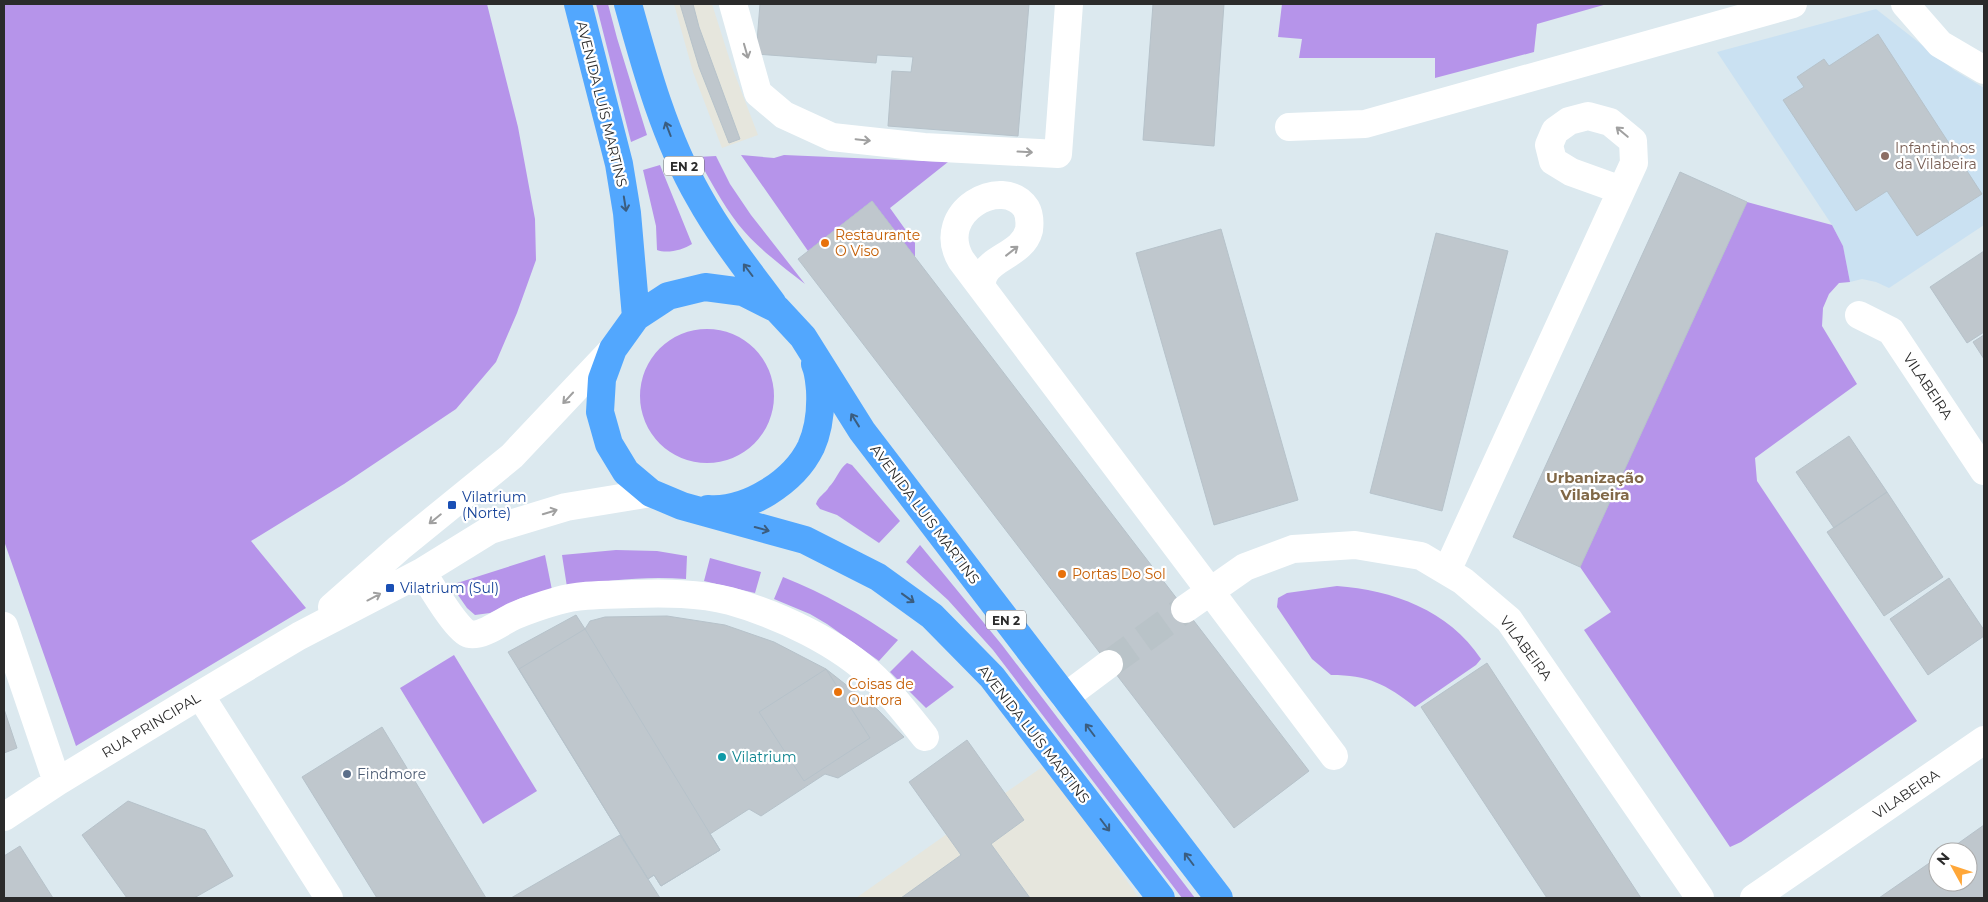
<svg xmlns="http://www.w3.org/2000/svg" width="1988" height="902" font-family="Montserrat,sans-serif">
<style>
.industrial{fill:#e6e6dd}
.education{fill:#cae1f2}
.green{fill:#b694ea}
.building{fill:#bfc7cd;stroke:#b6c2ca}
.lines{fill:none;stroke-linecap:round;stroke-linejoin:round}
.minor-tunnel{stroke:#b9c3c8;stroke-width:28;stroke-dasharray:28 14;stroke-linecap:butt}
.minor{stroke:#fff;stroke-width:28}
.major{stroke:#52a7fe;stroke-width:28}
.oneway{stroke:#a0a0a0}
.oneway2{stroke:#3b5d7f}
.education-dot{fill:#8d6e63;stroke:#fff;stroke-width:2}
.food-dot{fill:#e8710a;stroke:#fff;stroke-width:2}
.transit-dot{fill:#1a4fb4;stroke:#fff;stroke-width:2}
.culture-dot{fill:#0f9aa8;stroke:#fff;stroke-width:2}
.service-dot{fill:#5c6f8a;stroke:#fff;stroke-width:2}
.labels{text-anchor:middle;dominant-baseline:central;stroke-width:4.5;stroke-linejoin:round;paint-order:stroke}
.shield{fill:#fff;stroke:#6b6b6b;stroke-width:1}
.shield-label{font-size:12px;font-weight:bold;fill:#2b2b2b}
.street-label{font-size:14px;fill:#2b2b2b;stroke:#fff}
.education-label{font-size:14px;fill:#785e54;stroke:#fff;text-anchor:start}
.food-label{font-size:14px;fill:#c56008;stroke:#fff;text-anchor:start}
.transit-label{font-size:14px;fill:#164399;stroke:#fff;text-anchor:start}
.culture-label{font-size:14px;fill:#0d838f;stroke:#fff;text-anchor:start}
.service-label{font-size:14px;fill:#4e5e75;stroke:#fff;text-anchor:start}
.neighbourhood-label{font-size:15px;font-weight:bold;fill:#816847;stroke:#fff}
</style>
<rect width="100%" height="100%" fill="#dce9ef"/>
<!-- industrial -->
<path class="industrial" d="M674,4H712L732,67L758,135L722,148L693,72Z
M1045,765L1139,898H856Z"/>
<!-- education -->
<path class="education" d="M1876,9L1954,70L1984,88V225L1889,288L1876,282L1862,279L1850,282L1843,246L1832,225L1717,52Z"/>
<!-- green -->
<path class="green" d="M4,4H487L518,127L535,219L536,260L517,313L496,362L456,409L344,484L251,541L306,608L76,746L4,541Z
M596,4H608L617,38L647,135L631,142Z
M1282,4H1607L1537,24L1534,52L1435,78V58H1299L1302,39L1278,37Z
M741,155L774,158L784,155L948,162L890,208L915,243V257L872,201L808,251Z
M716,156L730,184L751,215L805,284C782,266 756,247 738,224C722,203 710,180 697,157Z
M660,165L692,244C683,250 667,254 657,250L656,226L643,170Z
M1747,202L1832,225L1843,246L1850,282L1839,283L1829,294L1823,308L1822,326L1857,384L1755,458L1757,481L1917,721L1741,842L1730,847L1584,630L1611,612L1580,567Z
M640 396a67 67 0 1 1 134 0a67 67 0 1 1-134 0Z
M847,463L852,465L900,521L879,543L837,515L820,509L816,504C818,496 825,494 829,487C836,480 839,469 847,463Z
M920,545L1002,645L1195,898H1182L993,650L948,600L906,562Z
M616,550L657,551L687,556L686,579C646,576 607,580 567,587L562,555Z
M545,555L552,590L521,598L490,613L475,615L467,608L451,585Z
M710,558L761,572L755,593L704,581Z
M783,577C825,594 861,614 898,640L879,661L827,624L810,614L774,599Z
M1337,586C1392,590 1449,610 1481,659L1476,665L1415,707C1386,684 1368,675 1331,675L1312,659L1277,607L1278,598L1287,593Z
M912,650L954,687L926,708L890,672Z
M454,655L537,791L483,824L400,688Z"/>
<!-- building -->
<path class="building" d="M680,4H693L699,27L740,139L729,143L699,67Z
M760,4H1029L1018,136L888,126L892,71L911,72L913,57L877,55L876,63L756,54Z
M1153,4H1224L1214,146L1143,140Z
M1878,34L1982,194L1917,236L1887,191L1856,211L1783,100L1804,87L1797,77L1824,59L1829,66Z
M1680,172L1747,202L1580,567L1513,537Z
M872,201L1309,771L1234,828L798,259Z
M1221,229L1298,500L1214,525L1136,253Z
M1436,233L1508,251L1442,511L1370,493Z
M1984,251V332L1967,343L1930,287Z
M1984,335V359L1973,342Z
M1849,436L1887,492L1834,528L1796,472Z
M1887,492L1943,577L1884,616L1827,532Z
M1949,578L1984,630V636L1928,675L1890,619Z
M576,615L585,629L590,621L605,617L667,616L725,625L774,642L826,669L878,710L904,737L838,778L825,774L761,816L749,809L710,834L720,850L661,886L654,875L648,879L508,652Z
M585,629L720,850L661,886L654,875L648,879L519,669Z
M1487,663L1641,898H1547L1421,707Z
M826,669L870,738L804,781L759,712Z
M4,709L17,748L4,753Z
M382,727L486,898H377L302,777Z
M967,740L1024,820L991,844L1030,898H901L961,855L909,782Z
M128,801L205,830L233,876L194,898H127L82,835Z
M1984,825V898H1879L1938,857V882H1968V852H1946Z
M620,835L660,898H511Z
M20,846L53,898H4V856Z"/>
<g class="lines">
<!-- minor-tunnel -->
<path class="minor-tunnel" d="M1109,664L1185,609"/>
<!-- minor -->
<path class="minor" d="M733,4L758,93L784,115L832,137L924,147L1058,154L1069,4
M1905,4L1940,44L1984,70
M1289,127L1365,124L1793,4
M982,286C982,283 982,278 984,275C991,257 1023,254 1029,230C1030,222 1030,215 1026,208C1003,174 933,212 961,260L1334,756
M1859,315L1891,331L1984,471
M1447,571L1634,163L1633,141L1610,122L1588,116L1569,121L1555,131L1549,145L1553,161L1571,172L1621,190
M422,572C430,584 457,631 469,634C482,637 503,621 514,616C528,610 543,605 557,601C581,594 608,595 632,594C665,593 699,593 730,601C780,615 839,643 876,679C894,697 909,717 925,737
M332,607L399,548L512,456L613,349
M1185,609L1245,567L1293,549L1355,545L1421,556L1463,581L1509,620L1700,898
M4,626L57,782
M200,695L329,898
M1065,697L1109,664
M4,817L57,782L200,695L299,636L422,572L490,530L566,507L651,493
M1754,898L1984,740"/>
<!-- major -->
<path class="major" d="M578,4L619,164L627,213L636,317L613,349L602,379L600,412L609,444L626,472L651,493L682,506L805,540L878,577L932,616L992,677L1161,898
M628,4C646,69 665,138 699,197C720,235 747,269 773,304
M636,317L668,296L705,287L743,292L777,309L803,337L862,431L1219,898
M708,509C747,512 794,482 811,447C819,429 821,409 820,390C819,381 819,373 815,364"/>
</g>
<!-- one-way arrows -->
<defs><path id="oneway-shaft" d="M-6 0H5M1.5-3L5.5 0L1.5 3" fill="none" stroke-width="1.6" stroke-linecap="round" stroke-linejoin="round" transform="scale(1.25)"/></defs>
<g class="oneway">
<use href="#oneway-shaft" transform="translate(746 51) rotate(74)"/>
<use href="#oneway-shaft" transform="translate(1622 132) rotate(-140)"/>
<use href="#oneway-shaft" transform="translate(863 140) rotate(6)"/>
<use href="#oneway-shaft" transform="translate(1025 152) rotate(3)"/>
<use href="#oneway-shaft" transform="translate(1012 251) rotate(-38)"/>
<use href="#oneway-shaft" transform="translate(568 398) rotate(133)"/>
<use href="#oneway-shaft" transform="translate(550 512) rotate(-17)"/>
<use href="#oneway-shaft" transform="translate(435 519) rotate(141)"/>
<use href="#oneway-shaft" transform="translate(374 597) rotate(-28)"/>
</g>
<g class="oneway2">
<use href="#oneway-shaft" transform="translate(668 129) rotate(-111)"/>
<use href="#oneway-shaft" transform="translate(625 204) rotate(81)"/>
<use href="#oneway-shaft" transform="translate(748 270) rotate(-127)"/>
<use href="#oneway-shaft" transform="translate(855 420) rotate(-122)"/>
<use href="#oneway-shaft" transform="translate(762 529) rotate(15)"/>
<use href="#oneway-shaft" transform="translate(908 598) rotate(36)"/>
<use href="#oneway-shaft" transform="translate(1090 730) rotate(-127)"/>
<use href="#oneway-shaft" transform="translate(1105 825) rotate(53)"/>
<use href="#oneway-shaft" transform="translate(1189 859) rotate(-127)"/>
</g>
<!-- markers -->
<circle class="education-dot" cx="1885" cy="156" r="5"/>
<g class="food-dot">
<circle cx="825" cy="243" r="5"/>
<circle cx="1062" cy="574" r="5"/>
<circle cx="838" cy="692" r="5"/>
</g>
<g class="transit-dot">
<rect x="447" y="500" width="10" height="10" rx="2.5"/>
<rect x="385" y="583" width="10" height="10" rx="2.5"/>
</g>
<circle class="culture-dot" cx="722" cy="757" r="5"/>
<circle class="service-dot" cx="347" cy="774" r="5"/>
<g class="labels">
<!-- shield labels -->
<g class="shield">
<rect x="664" y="156.5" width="40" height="19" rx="4"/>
<rect x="986" y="610.5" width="40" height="19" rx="4"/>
</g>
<g class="shield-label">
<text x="684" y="166">EN 2</text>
<text x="1006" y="620">EN 2</text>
</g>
<!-- street labels -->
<g class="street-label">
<text transform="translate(602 104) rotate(76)">AVENIDA LUÍS MARTINS</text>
<text transform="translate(1928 386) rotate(56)">VILABEIRA</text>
<text transform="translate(925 514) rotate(53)">AVENIDA LUIS MARTINS</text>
<text transform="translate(1526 648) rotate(53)">VILABEIRA</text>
<text transform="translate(151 725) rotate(-31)">RUA PRINCIPAL</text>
<text transform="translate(1034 734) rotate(52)">AVENIDA LUÍS MARTINS</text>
<text transform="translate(1906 794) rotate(-34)">VILABEIRA</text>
</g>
<!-- education labels -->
<g class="education-label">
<text x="1895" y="148">Infantinhos<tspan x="1895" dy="16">da Vilabeira</tspan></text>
</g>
<!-- food labels -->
<g class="food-label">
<text x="835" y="235">Restaurante<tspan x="835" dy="16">O Viso</tspan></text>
<text x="1072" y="574">Portas Do Sol</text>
<text x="848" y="684">Coisas de<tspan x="848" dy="16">Outrora</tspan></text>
</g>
<!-- transit labels -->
<g class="transit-label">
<text x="462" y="497">Vilatrium<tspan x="462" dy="16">(Norte)</tspan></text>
<text x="400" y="588">Vilatrium (Sul)</text>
</g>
<!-- culture labels -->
<g class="culture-label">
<text x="732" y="757">Vilatrium</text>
</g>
<!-- service labels -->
<g class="service-label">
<text x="357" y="774">Findmore</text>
</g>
<!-- neighbourhood labels -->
<g class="neighbourhood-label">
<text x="1595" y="477">Urbanização<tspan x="1595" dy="17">Vilabeira</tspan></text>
</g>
</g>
<!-- border -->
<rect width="1988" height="902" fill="none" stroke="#2b2b2b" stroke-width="10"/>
<!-- north arrow -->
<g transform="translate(1953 867) rotate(310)"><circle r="24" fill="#ffffff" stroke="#aaaaaa"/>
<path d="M0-4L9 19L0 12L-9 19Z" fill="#ffa739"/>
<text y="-8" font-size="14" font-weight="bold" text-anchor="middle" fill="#2b2b2b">N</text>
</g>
</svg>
